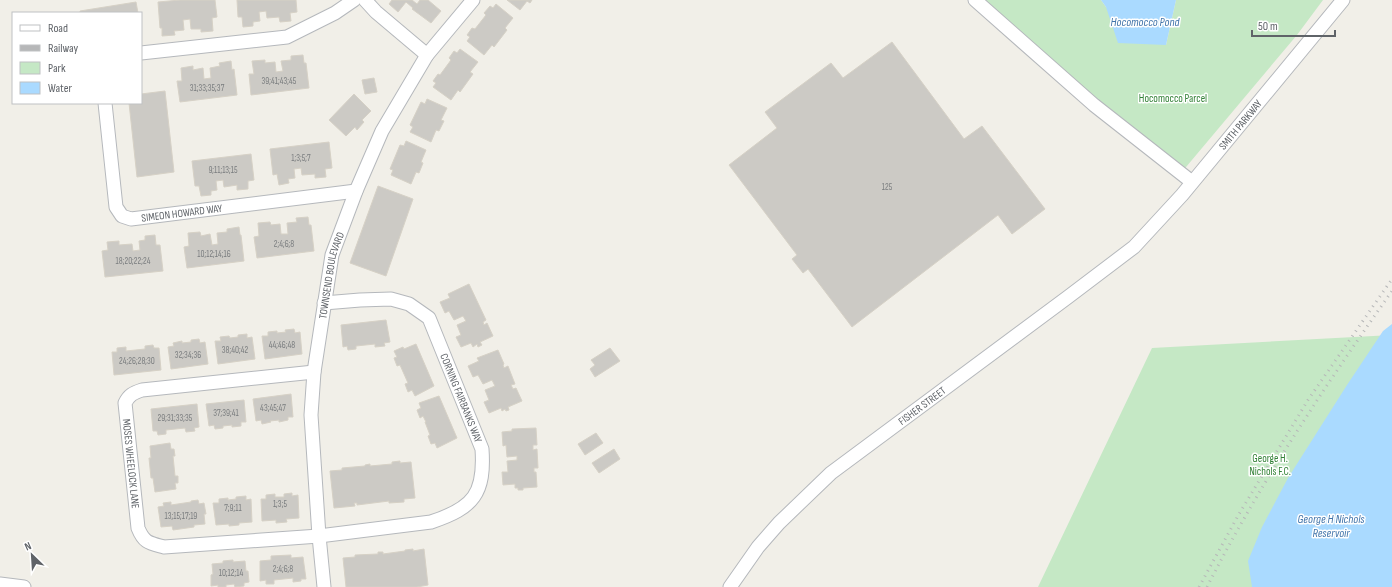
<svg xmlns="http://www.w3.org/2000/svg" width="1392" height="587" font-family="'Sofia Sans Condensed',sans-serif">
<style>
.green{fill:#c5e8c5}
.water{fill:#aadaff}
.building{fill:#cccac5;stroke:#d6d1c6}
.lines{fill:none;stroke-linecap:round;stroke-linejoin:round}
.minor-casing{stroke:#b5b8bc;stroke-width:15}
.minor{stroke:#fff;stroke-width:13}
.rail{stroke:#b6b7b8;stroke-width:3;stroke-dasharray:1 5;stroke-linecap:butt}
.labels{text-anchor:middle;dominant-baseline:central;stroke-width:3;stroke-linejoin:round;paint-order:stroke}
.number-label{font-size:9px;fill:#7a7d7f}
.park-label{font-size:11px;fill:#348238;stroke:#fff}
.street-label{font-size:11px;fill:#5f6368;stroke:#fff}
.water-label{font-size:12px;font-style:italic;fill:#4174aa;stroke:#fff}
</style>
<rect width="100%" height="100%" fill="#f1efe8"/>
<!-- green -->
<path class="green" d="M982,0H1101L1106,7L1166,45L1176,0H1323L1297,35L1181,173Z
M1392,335V587H1038L1152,348Z"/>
<!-- water -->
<path class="water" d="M1101,0H1176L1166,45L1118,43L1106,7Z
M1392,324V587H1252L1248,561L1262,527L1288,478L1347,385L1383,331Z"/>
<!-- building -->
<path class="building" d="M180,0H215L217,17L212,18L213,31L201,32V29H191L190,19L183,20L184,30L174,31L175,35L162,36V28H160L158,2Z
M237,0H296L297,12L290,13L291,21L280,22L279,17L267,18L266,11L259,12L260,21L253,22V26L243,27L242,17H238Z
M392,0H412L417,4L420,0H428L441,11L431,23L412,9L413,8L406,2L398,12L389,4Z
M507,0H532L530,3L527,1L520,10Z
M136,2L138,13H80V11Z
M496,4L513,18L505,28L507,30L494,47L492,45L484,55L467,41L470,37L467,35L472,28L475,29L486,15L484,13L490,6L493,8Z
M892,42L964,139L982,126L1045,209L1012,234L998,215L852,327L808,269L803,273L792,259L797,255L729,165L777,128L765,112L831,63L843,78Z
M460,49L478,62L470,72L473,74L460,92L458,90L451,100L433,87L436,83L433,81L438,74L440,75L451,60L449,58L454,51L457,53Z
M303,55L304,63H306L309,88L251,95L249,74H254L252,61L265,60V63L275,62L276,72L283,71L281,61L291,60V56Z
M231,61L232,70L234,69L237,95L180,102L177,81H182L181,68L193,66V70L203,68L204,79L211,78L210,68L220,66L219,63Z
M374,78L377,92L365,94L362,80Z
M165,91L174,172L137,177L129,103H141V94Z
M354,94L371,111L362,120L364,122L357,130L355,127L346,136L329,120Z
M427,99L447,108L441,120L444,121L439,131L436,130L431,142L410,132L413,127L410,125L421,102L425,104Z
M406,141L426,150L421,162L423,163L419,173L416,172L411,184L391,175L393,170L390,169L400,145L404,146Z
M329,142L332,168L325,169L326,177L315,178V174L302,175L301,168L294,169L295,178L288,179L289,183L279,185L277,174L273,175L270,149Z
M251,154L254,180L248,181V189L237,190V185L224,187L223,180L216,181L217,190L211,191V195L201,196L199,186H195L192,161Z
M378,186L413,199L386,276L350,263Z
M308,217L309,225H311L314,251L257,258L254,237L259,236L258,223L270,222L271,225L280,224L281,234H288L287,223L297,222L296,218Z
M239,227L240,235H241L244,261L187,268L184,247L189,246L188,233L200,232L201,236L210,234L212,245L218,244L217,233L227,232V229Z
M155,235L156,245H160L163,271L105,277L102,251L108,250L107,242L119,241V245L132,244L133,251L140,250L139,241L145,240V236Z
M469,284L486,320L483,322L484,325L487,323L493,336L480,342L482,345L478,347L477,344L473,347L471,343L461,347L456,337L461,335L457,325L466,321L463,316L454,320L449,311L445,313L440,302L450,298L448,294Z
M386,320L390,342L384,343L385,346L375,347V344L356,346V349L348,350L347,346L343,347L341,325Z
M294,329L295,333L300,332L302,354L265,359L262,336H268V332L277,331V333L286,332L285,330Z
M247,334V338L252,337L255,359L218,364L215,341H221L220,337L229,336L230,338L238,337V335Z
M199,339L200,343L205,342L208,364L171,369L168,347L174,346L173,343L182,341V343L191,342V340Z
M416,344L434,386L415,396L412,390L408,392L405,384L408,383L400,365L397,366L394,358L397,357L394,351L403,347L404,349Z
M153,345L154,348H159L161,370L114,375L112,352H117V348L126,347V351L145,349V346Z
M610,348L620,361L595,377L590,369L595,365L591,360Z
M498,350L504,364L503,365L504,368L508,366L515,384L511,385L513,389L516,388L522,401L508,407L509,410L506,411L505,409L502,411L501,408L489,413L484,402L489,400L485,390L495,386L492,380L483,384L478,375L473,377L468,366L479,361L477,358Z
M291,394L293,417H288V420L279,422V420L270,421L271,422L262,424L261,420L256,421L253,399Z
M439,396L457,438L437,448L435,443L431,444L428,436L430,435L425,422H426L423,416L420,418L417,410L421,408L419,403Z
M244,400L246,422H241V426L232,427V425L223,426V428L215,429L214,425L209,426L206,404Z
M197,404L199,427L194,428L195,431L186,432L185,428L166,430V434L158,435L157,431H153L151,409Z
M536,428L537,445H533V450L537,449L538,468H534V472H536L537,487L523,488V490H518V488H515V484L503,485L502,472H508L507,461L517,460V456L507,457L506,445L503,446L502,432L512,431V429Z
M596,433L603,443L585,455L578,444Z
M170,443L171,449H174L175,456H173L175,476H178V483H175L176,489L155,492L153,478H151L149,458H151L150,446Z
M614,449L620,459L599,473L592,463Z
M400,461V463L411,462L415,498L404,499V502L389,503V501L357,505V503H354L355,506L334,508L330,471L342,470V468L365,466V465L370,464V466L392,464V462Z
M292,493V496L298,495L299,518L286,519L287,522L276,523V520L262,521L261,499H266V495L275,494V497H284V494Z
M246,496V500L251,499L252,522L239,523V525L229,526V524L216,525L213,503H219V499L228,498V500L236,499V497Z
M198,500L199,504L204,503L206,514H204L205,524L194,525V527L173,530L172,526L161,527L158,507L164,506L163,503L171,502V505L191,502V501Z
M413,549V551L424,549L428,585L417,587H346L343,558L355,557V555L378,554V552H383V554L405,551V550Z
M291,555V558L303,557L306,579H301V581L293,582V578L274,580V584H266V580L260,581V561L271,560V556Z
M233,560V562L245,561L246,571H248L249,582L244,583V586L235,587L234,584L226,585V587H218V585L211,586V575L213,574L212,564L223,563V561Z"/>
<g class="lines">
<defs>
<g id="minor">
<path d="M365,0L376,12L427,55"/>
<path d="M975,0L1094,105L1192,182"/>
<path d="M141,53L287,37L335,13L354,0"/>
<path id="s1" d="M105,103L116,207L122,216L131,219L356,191"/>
<path id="s2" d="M314,372L142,390C133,393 129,395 125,403L138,528C144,543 149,543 164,547L319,536L431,522C474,508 485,493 482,449L429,318L409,304L391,299L360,300L324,303"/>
<path d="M0,584L24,587"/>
<path id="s3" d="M324,587L319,536L311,415L314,372L332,255L356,191L382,131L427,55L473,0"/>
<path id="s4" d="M730,587L758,547L779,523L831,473L1068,297L1134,247L1182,195L1343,0"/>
</g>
</defs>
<!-- minor casing -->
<use href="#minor" class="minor-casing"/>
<!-- minor -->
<use href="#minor" class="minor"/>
<!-- rail -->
<path class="rail" d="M1199,587L1239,514L1308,400L1392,279
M1207,587C1260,483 1325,386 1392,291"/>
</g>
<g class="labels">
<!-- number labels -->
<g class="number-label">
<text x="279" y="81">39;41;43;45</text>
<text x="207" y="88">31;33;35;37</text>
<text x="301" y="158">1;3;5;7</text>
<text x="223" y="170">9;11;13;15</text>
<text x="887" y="187">125</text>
<text x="284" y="244">2;4;6;8</text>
<text x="214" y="254">10;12;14;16</text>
<text x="133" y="261">18;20;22;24</text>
<text x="282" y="345">44;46;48</text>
<text x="235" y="350">38;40;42</text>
<text x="188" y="355">32;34;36</text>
<text x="137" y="361">24;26;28;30</text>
<text x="273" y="408">43;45;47</text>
<text x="226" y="413">37;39;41</text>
<text x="175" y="418">29;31;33;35</text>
<text x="280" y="504">1;3;5</text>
<text x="233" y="508">7;9;11</text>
<text x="181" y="516">13;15;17;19</text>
<text x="283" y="569">2;4;6;8</text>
<text x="231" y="573">10;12;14</text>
</g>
<!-- park labels -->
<g class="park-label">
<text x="1173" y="98">Hocomocco Parcel</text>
<text x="1270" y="458">George H.<tspan x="1270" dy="13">Nichols F.C.</tspan></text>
</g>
<!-- street labels -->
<g class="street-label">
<text stroke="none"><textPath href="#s4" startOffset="693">SMITH PARKWAY</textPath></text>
<text stroke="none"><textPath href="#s1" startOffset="176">SIMEON HOWARD WAY</textPath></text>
<text stroke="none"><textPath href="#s3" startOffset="314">TOWNSEND BOULEVARD</textPath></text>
<text transform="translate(461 398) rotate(68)">CORNING FAIRBANKS WAY</text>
<text stroke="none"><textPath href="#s4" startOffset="266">FISHER STREET</textPath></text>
<text stroke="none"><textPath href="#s2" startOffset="256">MOSES WHEELOCK LANE</textPath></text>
</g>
<!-- water labels -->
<g class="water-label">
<text x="1145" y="22">Hocomocco Pond</text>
<text x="1331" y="519">George H Nichols<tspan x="1331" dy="14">Reservoir</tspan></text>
</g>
</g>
<!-- legend -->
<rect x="12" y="12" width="130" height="92" fill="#ffffff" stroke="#bfc1c3"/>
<rect x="20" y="25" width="20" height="6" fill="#ffffff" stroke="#bfc1c3"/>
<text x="48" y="32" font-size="12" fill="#5f6368">Road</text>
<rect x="20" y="45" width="20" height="6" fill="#b6b7b8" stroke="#bfc1c3"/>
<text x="48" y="52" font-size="12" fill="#5f6368">Railway</text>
<rect x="20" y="62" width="20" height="12" fill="#c5e8c5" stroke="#bfc1c3"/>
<text x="48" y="72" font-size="12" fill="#5f6368">Park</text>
<rect x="20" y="82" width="20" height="12" fill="#aadaff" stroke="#bfc1c3"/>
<text x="48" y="92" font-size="12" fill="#5f6368">Water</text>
<!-- north arrow -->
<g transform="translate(32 555) rotate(335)" stroke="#ffffff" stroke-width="3" paint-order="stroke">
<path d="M0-3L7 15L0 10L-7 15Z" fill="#5f6368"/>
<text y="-6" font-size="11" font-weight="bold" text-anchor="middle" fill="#5f6368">N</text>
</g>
<!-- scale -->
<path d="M1252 30v6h83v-6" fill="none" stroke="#5f6368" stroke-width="2"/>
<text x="1258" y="30" font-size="12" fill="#5f6368" stroke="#ffffff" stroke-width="3" paint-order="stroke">50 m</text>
</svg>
